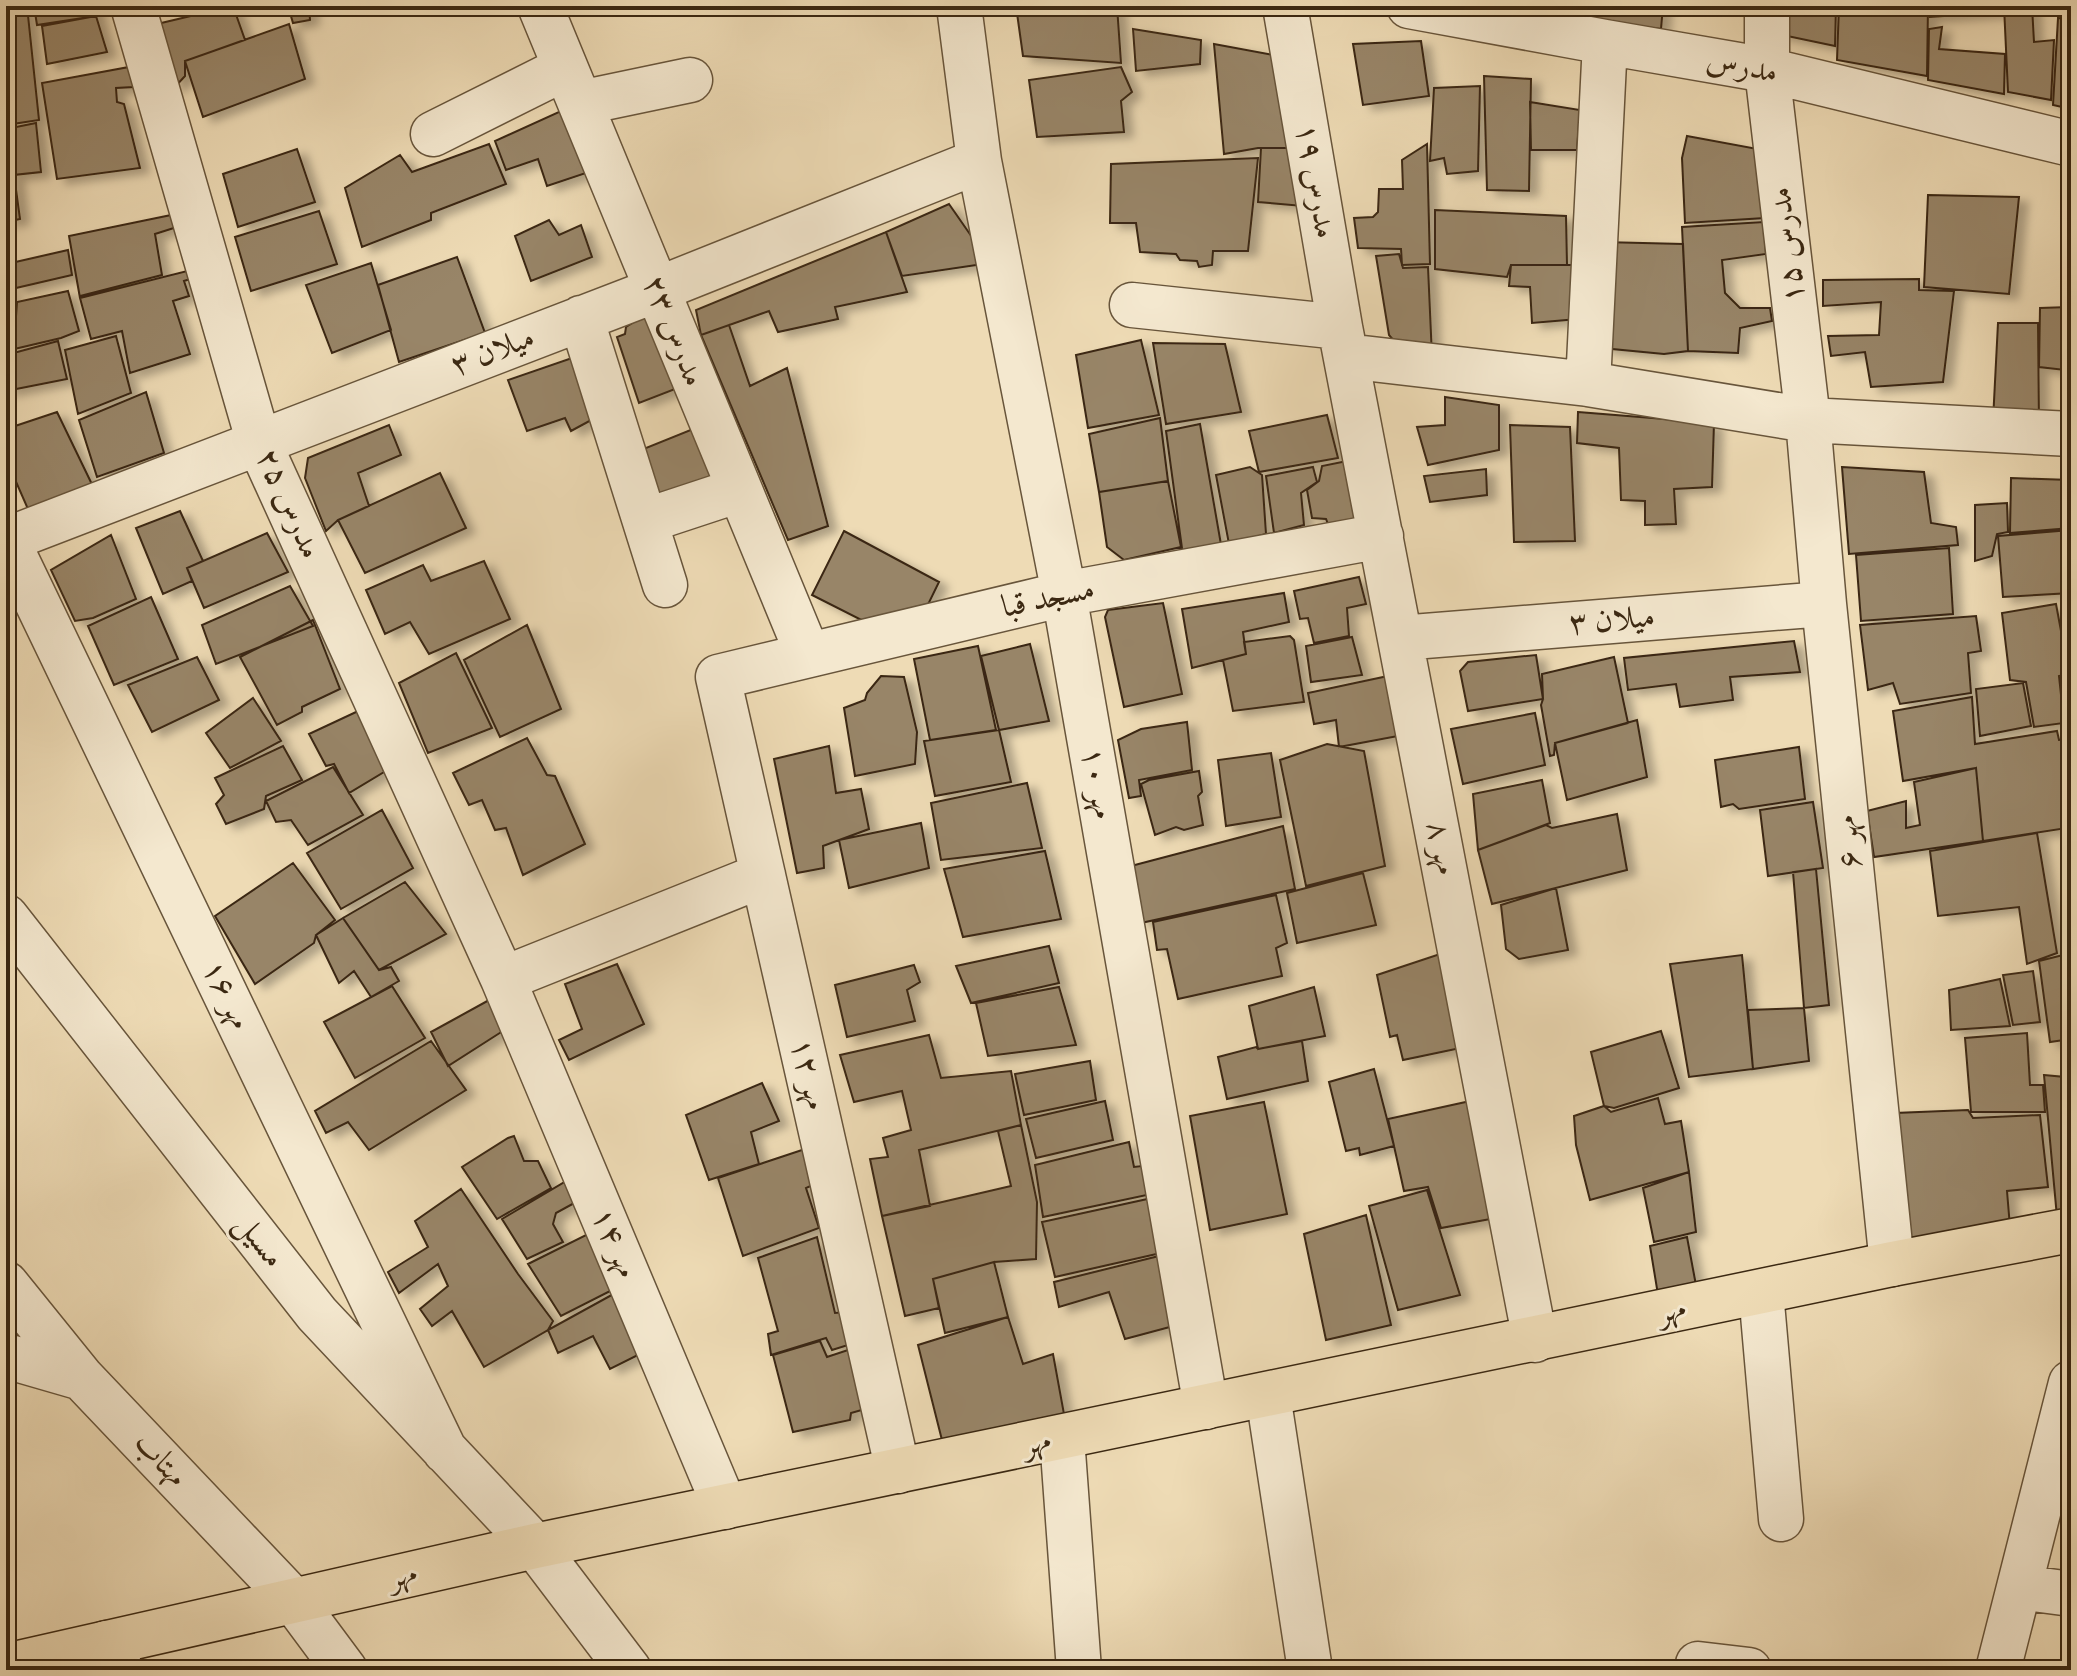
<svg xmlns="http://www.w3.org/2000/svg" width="2077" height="1676" font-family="'IM FELL English',Amiri,serif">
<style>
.building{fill:#988567;stroke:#3b2812;stroke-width:2;filter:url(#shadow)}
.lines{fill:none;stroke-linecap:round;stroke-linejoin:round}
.minor-casing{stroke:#68553b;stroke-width:47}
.major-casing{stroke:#3b2812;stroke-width:47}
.minor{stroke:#f4e8cf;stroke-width:44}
.major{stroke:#eedbb5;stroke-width:44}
.labels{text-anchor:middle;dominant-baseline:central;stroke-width:6;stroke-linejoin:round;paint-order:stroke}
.street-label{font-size:32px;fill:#3b2812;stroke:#f4e8cf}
</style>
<defs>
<filter id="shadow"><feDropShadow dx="9" dy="5" stdDeviation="4" flood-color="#0004"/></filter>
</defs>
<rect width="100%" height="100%" fill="#eedbb5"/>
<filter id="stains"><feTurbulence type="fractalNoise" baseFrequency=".0025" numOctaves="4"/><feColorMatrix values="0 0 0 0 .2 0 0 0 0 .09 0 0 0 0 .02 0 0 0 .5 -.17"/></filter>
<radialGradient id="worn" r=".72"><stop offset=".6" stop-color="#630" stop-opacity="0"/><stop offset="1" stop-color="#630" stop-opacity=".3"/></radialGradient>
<!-- building -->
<path class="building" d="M6,6H27L39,120L6,125Z
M34,6H95L96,16L37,25Z
M233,6L245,40L185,61V76L174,88L157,24Z
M288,6H309L310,20L293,23Z
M1016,6H1117L1121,63L1023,56Z
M1583,6H1663L1661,29L1605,22L1581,23Z
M1769,6H1836L1835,46L1768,32Z
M1839,6H1928L1927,76L1837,60Z
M1930,6H2004V12L1930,17Z
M2004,6H2032L2034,42L2054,40L2051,100L2008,92Z
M96,16L107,52L47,64L42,26Z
M2058,18L2071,19V109L2053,105Z
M289,24L305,79L203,117L185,61Z
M1942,27L1939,49L2005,54L2004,94L1928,80L1929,29Z
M1133,29L1201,40L1200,64L1136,71Z
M1421,41L1429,96L1363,105L1353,44Z
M1214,44L1289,58L1303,148H1258L1224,154Z
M129,67L134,87L116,88L117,102L124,104L140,168L57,179L42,83Z
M1121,67L1132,92L1121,101L1124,132L1037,137L1029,80Z
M1484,76L1531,79L1529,191L1487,190Z
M1480,86L1478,171L1447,174L1444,158L1430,161L1434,88Z
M1530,102L1580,110L1577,150H1531Z
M572,106L598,169L547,186L538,159L506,170L495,141Z
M36,123L41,172L14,175L20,219L6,222V129Z
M1687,136L1763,150L1765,218L1685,223L1682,158Z
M489,144L506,184L431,213V220L362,247L345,188L400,155L412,172Z
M1427,144L1430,264L1402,265L1401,249L1358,248L1354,218L1373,217L1378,212L1379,189H1403L1402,160Z
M1261,148H1303L1314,207L1258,202Z
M297,149L315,202L238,227L223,174Z
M1258,158L1248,251H1213L1212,265L1199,267L1197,261L1180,260L1176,254L1140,252L1136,223H1110L1111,164Z
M1928,195L2019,197L2009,294L1924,287Z
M949,204L990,263L902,276L886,232Z
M1435,210L1566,216L1567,265H1511L1507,277L1435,269Z
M319,211L337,264L251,291L235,237Z
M176,214L177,227L155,234L162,275L80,296V298L69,236Z
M549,220L559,235L581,225L592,257L531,281L515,236Z
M1764,222L1766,254L1722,260L1725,293L1740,308H1770L1772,321L1740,328L1738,353L1688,351L1682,227Z
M886,232L907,292L835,307L838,319L778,332L769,311L701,335L696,310Z
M1602,242L1683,244L1688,351L1664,354L1602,348Z
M68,250L72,275L16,288L11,263Z
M1399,254L1403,268L1428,267L1432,357L1405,354L1389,335L1376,256Z
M457,257L485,333L399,362L378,285Z
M371,263L391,330L332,353L306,285Z
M1511,265H1577L1578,319L1532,323L1530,287L1509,286Z
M191,270L197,277L184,281L189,296L173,301L190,354L130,373L122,331L91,339L80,298Z
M6,275L13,313L6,316Z
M1919,279V290L1954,291L1943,382L1871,387L1865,352L1831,356L1828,336L1879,335L1881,302L1823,306V280Z
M68,291L79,331L61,338L6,351V320L16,316L17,302Z
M2069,307L2065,370L2039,367L2040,308Z
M2071,311V392L2063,391Z
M650,312L688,384L639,403L617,337L625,334L626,327Z
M1998,323H2038L2039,425L1993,421Z
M729,325L750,386L787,368L828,526L788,540L701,335Z
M116,336L131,393L78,414L65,350Z
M1141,340L1159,415L1088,428L1076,355Z
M58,341L67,379L6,391V355Z
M1153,343L1225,344L1241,412L1166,424Z
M572,358L595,418L571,431L565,418L527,431L508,380Z
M146,392L164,453L97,477L79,420Z
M1445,397L1499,405V450L1428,465L1417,427L1445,425Z
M57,412L101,503L35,525L6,459V429Z
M1578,412L1714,423L1712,487L1674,489L1676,524L1645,525V501L1621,500L1619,448L1577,443Z
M1327,415L1338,458L1259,472L1249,431Z
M1160,418L1168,481L1099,492L1089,434Z
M1200,424L1223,556L1184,563L1166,431Z
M389,425L401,455L358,473L369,506L338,520L326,531L305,478L308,458Z
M703,425L727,475L645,520L626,456Z
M1510,425L1570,427L1575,541L1514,542Z
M1362,458L1374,520L1330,529L1326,519L1312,518L1307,490L1319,481L1322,466Z
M1250,467L1262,475L1266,534L1229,544L1216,475Z
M1313,467L1317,482L1301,493L1304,525L1274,533L1266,476Z
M1842,467L1924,472L1931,523L1956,527L1958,545L1849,554Z
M1486,469L1487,495L1430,502L1424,476Z
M440,473L466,528L365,573L338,520Z
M2011,478L2071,480V528L2010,533Z
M1168,481L1181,547L1124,560L1107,547L1099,492Z
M2007,503L2008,532L1997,534L1992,556L1975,561V505Z
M180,511L203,561L187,568L192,581L163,594L136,528Z
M2071,530V593L2003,597L1998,536Z
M844,531L939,582L919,623L887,633L812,595Z
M267,533L288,572L204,608L187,568Z
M111,535L136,599L93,618L75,621L51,570Z
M1949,548L1953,614L1861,621L1856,555Z
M484,561L510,619L429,654L410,622L385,634L366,590L423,565L431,581Z
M1359,577L1366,604L1347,608L1349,636L1314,643L1308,618L1300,619L1294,591Z
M290,586L313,626L216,664L202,625Z
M1284,593L1289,622L1243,632L1246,654L1192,668L1182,609Z
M151,597L178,659L114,685L88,626Z
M1163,603L1182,694L1124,707L1105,617L1108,610Z
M2056,604L2069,674L2059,676L2064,723L2034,727L2026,682L2010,680L2002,613Z
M1976,616L1981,651L1968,653L1971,693L1900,704L1893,683L1868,690L1860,625Z
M313,620L340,689L302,707V712L277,725L240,657Z
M527,625L561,709L500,737L464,660Z
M1290,636L1294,640L1304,702L1233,711L1223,660L1246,654L1244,642Z
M1352,637L1362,675L1311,682L1306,646Z
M1794,641L1800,672L1730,677L1733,700L1680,707L1676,684L1628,690L1624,658Z
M1030,644L1049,721L999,730L981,656Z
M978,646L996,730L930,740L914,659Z
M456,653L492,728L428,753L399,683Z
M1536,655L1543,699L1468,711L1460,671L1468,662Z
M197,657L219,700L152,732L128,685Z
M1614,657L1628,723L1555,743L1554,755L1550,756L1541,705L1543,699L1542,674Z
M1402,673L1414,733L1339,747L1336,720L1314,724L1308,693Z
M881,676L904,677L917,732L915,764L855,776L844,708L865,700L867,693Z
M2023,683L2031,726L1980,736L1976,689Z
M1972,697L1975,744L2057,731L2059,740L2071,739V778L2062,779L2067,828L1983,841L1976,768L1903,781L1893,711Z
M253,698L281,741L230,768L206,733Z
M371,705L384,772L349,793L334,764L326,766L309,734Z
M1535,713L1545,765L1463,784L1451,729Z
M1637,720L1647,777L1567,800L1555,743Z
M1187,722L1192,770L1139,780L1141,796L1129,798L1118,740L1141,729Z
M999,730L1011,782L935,796L924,741Z
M527,738L547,775L555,776L585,844L523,875L506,828L495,830L482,800L469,805L453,773Z
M1327,744L1364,751L1385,866L1306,886L1280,760Z
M283,746L302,780L266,796L264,809L226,824L216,804L224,795L215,778Z
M829,746L836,793L861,789L869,829L823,846L824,868L797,873L774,759Z
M1799,747L1805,799L1739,809L1733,804L1721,807L1715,760Z
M1271,753L1281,817L1226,826L1218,760Z
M333,767L363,815L308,845L291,820L276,822L266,801Z
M1976,768L1983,841L1874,857L1867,811L1906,801V828L1920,825L1914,782Z
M1199,771L1202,792L1198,796L1203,825L1184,830L1176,827L1155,835L1141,784L1149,780Z
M1542,780L1550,823L1478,850L1473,794Z
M1027,783L1042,848L941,860L931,803Z
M1813,802L1823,868L1768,876L1760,810Z
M382,810L413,868L341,909L307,853Z
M1617,814L1627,870L1492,904L1478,850L1546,825L1552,828Z
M921,823L929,868L849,888L839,840Z
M1283,826L1295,889L1141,923L1131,866Z
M2037,833L2057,953L2027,964L2019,907L1938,916L1930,851Z
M1045,851L1061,919L963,937L944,869Z
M293,863L335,920L316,935L314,943L255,984L215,916Z
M1816,869L1829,1005L1804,1008L1793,872Z
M1363,873L1376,925L1297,943L1287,893Z
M405,882L446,934L379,970L343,918Z
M1556,888L1568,950L1519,959L1506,949L1501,905Z
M1276,895L1287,943L1276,948L1282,976L1178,999L1167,949L1157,950L1153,922Z
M343,918L379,970L391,967L399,981L371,997L354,971L339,983L316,935Z
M1049,946L1059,983L971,1003L956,966Z
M1449,951L1470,1046L1403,1060L1397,1035L1390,1037L1377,975Z
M2071,953V1039L2050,1042L2039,961Z
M1742,955L1753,1069L1689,1077L1670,964Z
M617,964L644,1024L569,1060L559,1040L582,1029L565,984Z
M914,965L920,982L907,990L915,1021L847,1037L835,985Z
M2033,971L2040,1022L2013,1025L2003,975Z
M2000,979L2010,1026L1951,1030L1949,990Z
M392,986L425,1038L355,1078L324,1022Z
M1059,987L1076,1045L988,1056L976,1003Z
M1314,987L1325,1036L1258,1049L1249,1006Z
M491,999L506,1029L448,1066L431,1032Z
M1804,1008L1809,1061L1753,1069L1748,1010Z
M1661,1031L1679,1088L1614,1108L1604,1106L1591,1052Z
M2027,1033L2030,1085H2043L2045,1112H1971L1965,1038Z
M929,1035L941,1078L1011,1071L1021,1125L919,1150L930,1206L882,1216L870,1159L888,1157L883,1138L911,1130L902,1091L854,1102L840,1055Z
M431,1041L466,1090L369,1150L348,1122L326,1133L315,1111Z
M1302,1041L1308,1081L1227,1099L1218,1057L1256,1047L1258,1049Z
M1090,1061L1096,1100L1024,1115L1015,1074Z
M1374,1069L1394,1146L1360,1155L1359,1148L1346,1151L1329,1082Z
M2044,1075L2065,1077L2069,1116L2071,1117V1212L2057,1217Z
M762,1083L779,1121L751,1132L759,1164L709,1180L686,1115Z
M1484,1098L1507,1216L1441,1228L1428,1187L1404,1191L1388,1119Z
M1658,1098L1665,1124L1681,1121L1689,1172L1590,1200L1576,1145L1574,1116L1604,1106L1611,1112Z
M1105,1101L1113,1140L1036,1158L1026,1119Z
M1264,1102L1287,1214L1210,1230L1190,1116Z
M1968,1110L1973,1118L2040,1115L2048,1187L2007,1191L2010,1227L1906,1245L1895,1113Z
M1021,1125L1037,1202L1036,1259L994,1262L933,1279L939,1308L905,1316L882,1216L1011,1186L998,1131Z
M514,1136L524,1161H538L551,1188L497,1219L462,1167L508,1138Z
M1129,1142L1134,1167L1142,1166L1145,1177L1161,1192L1043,1217L1035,1165Z
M817,1145L828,1178L806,1188L819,1228L743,1256L718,1178Z
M1689,1172L1696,1232L1654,1242L1643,1188Z
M568,1180L578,1201L556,1213L553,1224L563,1242L527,1259L502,1219Z
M461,1189L518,1274L553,1321L548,1330L484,1367L452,1311L432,1326L420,1309L448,1286L438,1264L399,1293L388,1272L428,1247L415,1221Z
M1427,1190L1460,1295L1398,1310L1369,1206Z
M1152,1198L1161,1253L1055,1277L1042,1222Z
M1366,1215L1391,1325L1326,1340L1304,1234Z
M600,1228L624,1284L561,1316L528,1264Z
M817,1237L835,1313L846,1312L861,1341L832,1350L826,1338L771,1355L768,1334L778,1331L758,1258Z
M1687,1237L1698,1296L1659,1301L1650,1246Z
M1167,1254L1181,1324L1125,1339L1109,1292L1059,1307L1054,1282Z
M994,1262L1008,1317L945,1333L933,1279Z
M628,1286L654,1347L610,1369L593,1336L558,1353L548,1330Z
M1008,1317L1023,1364L1053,1354L1066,1425L944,1448L918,1345Z
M820,1341L827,1357L857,1347L872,1407L851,1413L850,1420L793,1432L773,1355Z"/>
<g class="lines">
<defs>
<path id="minor" d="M133,6L259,443L503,979L725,1507
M540,6L808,655
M959,6L979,161L1064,594L1206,1407
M1285,6L1340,327L1535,1340
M1409,6L1605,42L1767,70L2071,144
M1767,6V70L1808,420L1824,604L1892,1264
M580,103L690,80
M433,134L565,68
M1132,305L1340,327
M581,318L665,585
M1346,356L1588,384L1808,420L2071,434
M1588,384L1605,42
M645,521L739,490
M6,538L445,1451
M6,540L656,290L979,161
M1400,638L1824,604
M6,917L317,1314L535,1546L629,1670
M503,979L763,875
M6,1284L82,1378
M1761,1292L1781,1519
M6,1356L82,1378L293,1600L345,1670
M1268,1395L1310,1670
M1062,1438L1079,1670
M898,1471L718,677L1064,594L1381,536
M2019,1587L2071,1594
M106,1643L121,1670
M1698,1664L1749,1670
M1998,1670L2071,1383"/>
<path id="major" d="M6,1666L535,1546L1892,1264L2071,1230"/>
</defs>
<!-- minor casing -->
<use href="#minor" class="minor-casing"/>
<!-- major casing -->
<use href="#major" class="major-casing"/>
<!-- minor -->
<use href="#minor" class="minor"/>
<!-- major -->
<use href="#major" class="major"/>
</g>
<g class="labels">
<!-- street labels -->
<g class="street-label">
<text transform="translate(1742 67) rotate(11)">مدرس</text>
<text transform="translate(1315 181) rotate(80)">مدرس ۱۹</text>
<text transform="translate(1788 245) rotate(-97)">مدرس ۱۵</text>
<text transform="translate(673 331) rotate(68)">مدرس ۲۳</text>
<text transform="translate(493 352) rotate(-21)">میلان ۳</text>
<text transform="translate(288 504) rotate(66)">مدرس ۲۵</text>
<text transform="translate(1048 599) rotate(-12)">مسجد قبا</text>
<text transform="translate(1612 621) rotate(-5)">میلان ۳</text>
<text transform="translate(1097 783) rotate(80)">مهر ۱۰</text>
<text transform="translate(1849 842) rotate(-96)">مهر ۶</text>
<text transform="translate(1441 848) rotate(79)">مهر ۸</text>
<text transform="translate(226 995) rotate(64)">مهر ۱۶</text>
<text transform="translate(808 1074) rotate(77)">مهر ۱۲</text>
<text transform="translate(259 1241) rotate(52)">مسیل</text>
<text transform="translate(614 1243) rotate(67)">مهر ۱۴</text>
<text transform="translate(1672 1311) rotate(-12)">مهر</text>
<text transform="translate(1037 1443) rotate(-12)">مهر</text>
<text transform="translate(160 1460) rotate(47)">مهتاب</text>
<text transform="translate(403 1576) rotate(-13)">مهر</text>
</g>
</g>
<!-- margin -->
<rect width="2077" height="1676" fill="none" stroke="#eedbb5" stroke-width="32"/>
<rect x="8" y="8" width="2061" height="1660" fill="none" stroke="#3b2812" stroke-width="4"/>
<rect x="16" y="16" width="2045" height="1644" fill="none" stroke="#3b2812" stroke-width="2"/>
<rect width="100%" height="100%" filter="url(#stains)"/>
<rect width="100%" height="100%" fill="url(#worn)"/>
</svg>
